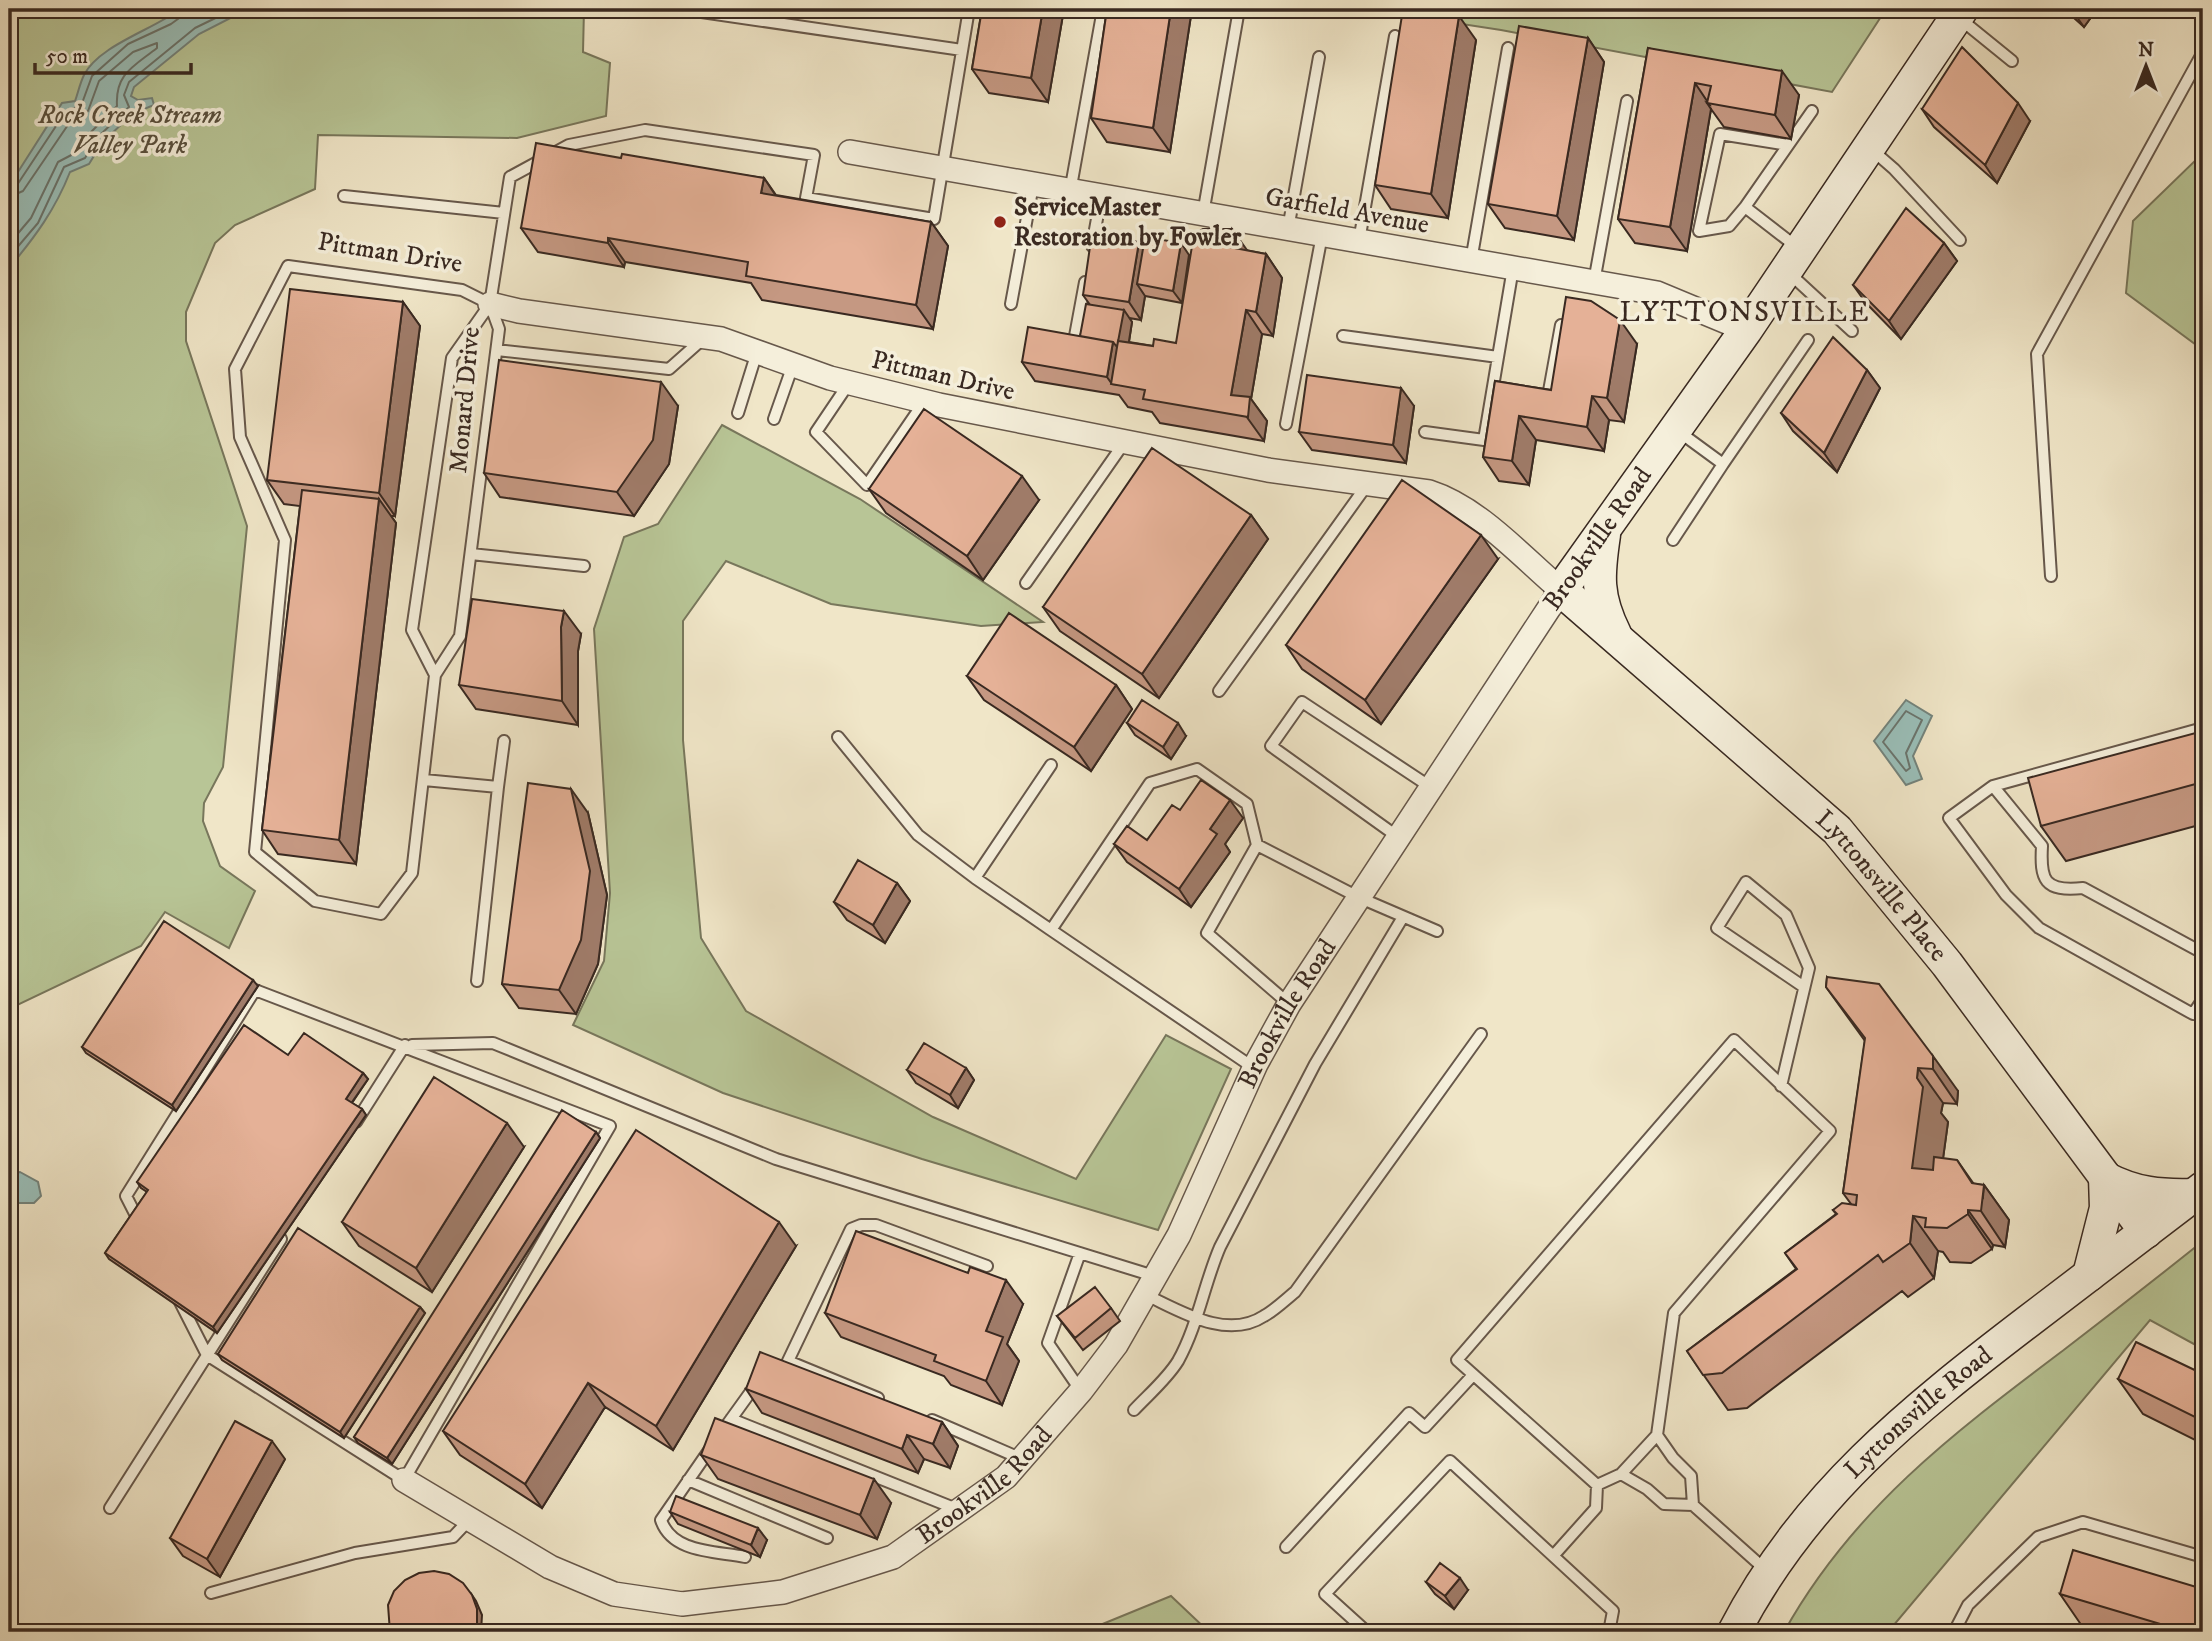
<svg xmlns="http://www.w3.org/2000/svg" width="2212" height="1641" font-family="'IM FELL DW Pica',serif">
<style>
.green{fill:#b8c596;stroke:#78775c;stroke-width:2}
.water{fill:#9abfb9;stroke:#73837c;stroke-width:2}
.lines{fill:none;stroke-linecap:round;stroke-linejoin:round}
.shore{stroke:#6a746d;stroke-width:2}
.lane-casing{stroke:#67584b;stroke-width:14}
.street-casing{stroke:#67584b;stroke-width:26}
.secondary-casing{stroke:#392921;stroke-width:35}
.lane{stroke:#f5efdb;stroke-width:10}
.street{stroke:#f5efdb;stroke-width:23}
.secondary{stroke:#f5efdb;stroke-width:32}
.wall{fill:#c59882;stroke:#392921;stroke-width:2}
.shaded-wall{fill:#a07c6a;stroke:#392921;stroke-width:2}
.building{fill:#e5b197;stroke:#392921;stroke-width:2}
.poi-dot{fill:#8f2418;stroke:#f5efdb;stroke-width:2.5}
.labels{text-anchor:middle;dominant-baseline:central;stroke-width:7;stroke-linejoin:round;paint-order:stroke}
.park-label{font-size:26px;font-style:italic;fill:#59503e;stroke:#f5efdb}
.poi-label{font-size:26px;font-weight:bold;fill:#392921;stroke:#f5efdb;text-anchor:start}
.street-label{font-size:26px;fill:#392921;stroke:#f5efdb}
.neighbourhood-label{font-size:28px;letter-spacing:2px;fill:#392921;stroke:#f5efdb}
</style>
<rect width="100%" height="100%" fill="#f0e6c8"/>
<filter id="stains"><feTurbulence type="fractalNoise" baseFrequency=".00286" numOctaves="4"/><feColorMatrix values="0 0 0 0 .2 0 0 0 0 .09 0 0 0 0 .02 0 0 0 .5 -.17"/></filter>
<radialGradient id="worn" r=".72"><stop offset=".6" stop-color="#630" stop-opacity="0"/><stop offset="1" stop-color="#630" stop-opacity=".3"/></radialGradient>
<!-- green -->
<path class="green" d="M9,9H584L583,52L610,63L606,116L517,138L318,135L315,189L235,225L215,243L186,312V341L247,526L223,767L204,803L203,821L220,866L255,891L229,948L165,912L141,946L9,1009Z
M1364,9H1886L1832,92L1501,30Z
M2203,153V350L2126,293L2133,221Z
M722,425L860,499L1043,622L981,626L831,604L726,561L683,621V740L701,938L746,1011L933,1117L1076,1179L1166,1035L1231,1069L1158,1230L922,1159L723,1093L573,1025L604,961L610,893L594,629L624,537L658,524Z
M2203,1241V1349L2150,1320L1888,1632H1784C1853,1508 1955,1432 2065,1349C2112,1313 2158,1277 2203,1241Z
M1171,1596L1209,1632H1083Z"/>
<!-- water -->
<path class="water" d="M180,9H248L199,34L134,87L131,96L138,100L152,98L154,105L132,114L102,143L89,164L70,172C55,210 35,237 9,268V186L62,103L75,101C78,93 80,83 84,75C99,45 155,29 180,9Z
M1906,700L1932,716L1913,756L1922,779L1906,785L1874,741Z
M20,1172L38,1182L41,1196L34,1203H17L9,1195V1174Z"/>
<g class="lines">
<!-- shore -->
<path class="shore" d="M9,188L17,185L66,111L81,106L92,76L128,44L171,24L182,16L183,9
M9,197L23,191L72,119L88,111L99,81L133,52L157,43V48C133,67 115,74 117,106L90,133L79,151L58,162L31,218L9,244
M9,257L38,223L64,167L85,158L97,138L129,107L124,95L129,82L195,28L234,9
M1906,711L1922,720L1906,753L1910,768L1906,771L1883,742Z"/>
<defs>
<path id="lane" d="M681,9L962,50
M1959,18L2012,61
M1871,149L1894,169L1960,240
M1070,192L1103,9
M344,196L504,213
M1745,207L1729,226L1699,231L1720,134L1788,145
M1203,214L1238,15
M1288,229L1319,57
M1359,241L1395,36
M1092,246L1101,197
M1798,248L1745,207L1812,111
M1471,261L1508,48
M288,266L462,290L490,304L499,329L460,636L435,675L412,873L381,914L315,901L255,852L285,540L240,437L235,369Z
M1788,272L1852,331
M1594,282L1627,101
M1011,304L1033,185
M1075,336L1085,282
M1343,336L1498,357
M497,350L669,369L705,337
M849,383L816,432L867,485L924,402
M1549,391L1561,325
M738,413L757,352
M774,419L793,365
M1286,424L1322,235
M1678,431L1723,464L1808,340
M1425,432L1484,440L1513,268
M1673,540L1723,464
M471,554L584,566
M2051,576L2037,354L2203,52
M1026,583L1124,443
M435,675L412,630L452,358L490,304L510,177L569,145L645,130L814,155L806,198L934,219L969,9
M1219,691L1367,485
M838,737L918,835L975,878
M1051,765L975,878L1051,930
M424,780L498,787L477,981
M1993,786L2203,728
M498,787L504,741
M1398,837L1271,746L1302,702L1432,788
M2203,953L2083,888C2044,892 2040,880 2042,846L1993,786L1949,818L2006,895L2039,928L2193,1014L2203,999
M255,990L610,1126L404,1480L207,1355L126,1196Z
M1289,1004L1207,933L1257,845L1358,897L1437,931
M1734,1040L1830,1131L1674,1313L1657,1435L1621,1474L1597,1485L1457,1360Z
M412,1045L493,1043L776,1159L1154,1276
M1254,1068L1051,930L1150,783L1197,769L1247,804L1257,845
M1781,1086L1809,968L1786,915L1746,882L1717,928L1804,987
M356,1122L405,1045
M1080,1253L1048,1343L1081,1391
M1144,1294C1179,1310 1226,1341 1264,1316C1275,1310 1285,1300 1295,1292L1481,1034
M878,1398L788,1361L851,1229L861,1225H876L987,1266
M1134,1410C1148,1395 1167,1379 1178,1361C1198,1325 1204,1284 1220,1247L1315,1064L1403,917
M731,1419L959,1510
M932,1420L1022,1459
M721,1433L757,1383
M1657,1435L1673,1458L1691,1476L1693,1505
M710,1449L661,1520C672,1553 715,1551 745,1557
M1621,1474L1647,1489L1664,1504L1693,1505L1768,1572
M688,1480L827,1538
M110,1508L281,1239
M1286,1547L1409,1413L1425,1427L1473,1375
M1554,1555L1596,1508L1597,1485
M211,1593L355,1553L453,1537L470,1519
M1367,1632L1325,1594L1450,1461L1613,1611L1609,1632
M1954,1632L1968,1605L2038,1537L2083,1522L2203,1557"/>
<g id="street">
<path d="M850,152L1657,293L1746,330"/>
<path id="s1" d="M404,1480L550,1567L614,1594L682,1604L783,1592L893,1557L1006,1477L1081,1391L1116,1345L1179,1235L1256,1064L1289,1004L1561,590C1521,556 1479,508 1429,492L1268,470L939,405L830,378L721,339L519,311L490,304"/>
</g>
<g id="secondary">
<path id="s2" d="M1962,9L1746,330L1561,590L1837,830L1947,964L2146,1232"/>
<path d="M1604,535C1598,575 1596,596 1615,634"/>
<path d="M2105,1178C2136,1194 2160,1196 2194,1195"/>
<path d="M2089,1275L2106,1208L2105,1177"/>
<path id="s3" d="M1734,1632C1804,1496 1911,1411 2030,1320C2088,1276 2146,1232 2203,1188"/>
</g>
</defs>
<!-- lane casing -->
<use href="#lane" class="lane-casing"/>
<!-- street casing -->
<use href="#street" class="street-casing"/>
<!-- secondary casing -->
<use href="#secondary" class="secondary-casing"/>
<!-- lane -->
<use href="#lane" class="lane"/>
<!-- street -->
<use href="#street" class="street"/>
<!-- secondary -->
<use href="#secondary" class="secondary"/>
</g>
<!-- wall -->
<path class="wall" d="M982,9H1064L1048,102L989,93L972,69Z
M1107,9H1192L1170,152L1107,142L1091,118Z
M2064,9H2097L2084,27Z
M1588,38L1604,62L1574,240L1505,228L1488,204Z
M1476,40L1448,218L1391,209L1375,185Z
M1648,48L1799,95L1791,139L1724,127L1711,109L1687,251L1635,243L1618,219Z
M1922,109L2030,121L1997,183L1934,127Z
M621,158L764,178L776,195L931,222L948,246L933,329L762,300L751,283L625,262L624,267L538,252L521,228Z
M1944,243L1957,261L1901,339L1866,303L1853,285Z
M1143,248L1189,255L1182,303L1145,296L1141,320L1129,318L1132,322L1129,342L1153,346L1176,343L1246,250L1266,254L1282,278L1273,336L1262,334L1251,399L1267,421L1264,441L1160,423L1152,412L1128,407L1119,395L1035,381L1022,362L1080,336L1090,305L1083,295Z
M403,302L420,326L395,516H391L396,523L356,864L278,854L262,830L300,506L284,504L267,480Z
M1637,344L1624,422L1609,420L1604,451L1536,440L1529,485L1499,481L1483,457L1495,381L1551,390Z
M1867,370L1880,388L1837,472L1793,431L1781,413Z
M678,406L669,464L634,516L500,497L484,473Z
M1414,406L1406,463L1312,450L1299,432Z
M869,489L1039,500L983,580L886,513Z
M1251,515L1268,539L1159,698L1060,631L1043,607Z
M1498,559L1381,724L1302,669L1286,645Z
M581,634L578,651V725L476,709L459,685Z
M967,676L1116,685L1132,709L1091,771L984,700Z
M1127,723L1186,736L1171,759L1135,735Z
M2203,731V824L2066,861L2041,826Z
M1180,810L1243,818L1225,844L1230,852L1191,907L1127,862L1114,844L1147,840Z
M588,813L607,895L598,964L576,1014L519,1008L502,984Z
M897,883L910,901L885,943L847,920L834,902Z
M1827,977L1958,1091L1957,1104L1943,1103L1941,1113L1948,1122L1943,1158L1974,1184L1984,1185L2009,1220L2005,1247L1993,1245L1992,1249L1971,1263L1950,1262L1943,1252L1938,1251L1934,1278L1908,1297L1902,1291L1747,1408L1728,1410L1687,1351L1796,1269L1785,1253L1836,1214L1833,1210L1851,1204L1843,1193L1865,1041L1826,987Z
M258,986L176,1111L86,1053L82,1047Z
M288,1055L363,1073L368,1079L352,1103L362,1109L366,1115L217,1333L109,1259L105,1253L147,1192L141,1188L137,1182Z
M966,1068L974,1080L958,1108L916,1083L907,1070Z
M596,1132L600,1138L392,1464L358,1443L354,1437Z
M524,1147L432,1292L359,1246L342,1222Z
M796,1246L673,1450L605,1407L542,1508L460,1455L443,1431Z
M1023,1304L1007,1344L1019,1361L1002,1405L951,1385L944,1376L841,1337L825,1313Z
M420,1307L425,1313L344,1438L222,1360L218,1354Z
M1111,1308L1120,1321L1083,1350L1057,1316Z
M2203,1374V1444L2143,1414L2118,1379Z
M746,1389L942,1422L958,1446L950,1468L924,1459L918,1473L762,1413Z
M701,1455L891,1503L877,1539L718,1479Z
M285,1459L220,1577L183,1556L170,1538Z
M670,1512L767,1540L760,1557L678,1524Z
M1426,1582L1468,1590L1454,1609L1435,1594Z
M2060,1594L2203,1632H2095L2084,1629Z"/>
<!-- shaded-wall -->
<path class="shaded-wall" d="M1043,9H1064L1048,102L1031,78Z
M1171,9H1192L1170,152L1153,128Z
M2071,9H2097L2084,27Z
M1459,16L1476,40L1448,218L1431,194Z
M1588,38L1604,62L1574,240L1557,216Z
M1782,71L1799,95L1791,139L1775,115Z
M1695,83L1709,104L1707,103L1711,109L1687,251L1670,227Z
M2018,103L2030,121L1997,183L1985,165Z
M764,178L780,202L761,193Z
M931,222L948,246L933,329L916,305Z
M1232,229L1249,253L1229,247Z
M608,238L625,262L624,267L608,243Z
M1139,242L1152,260L1137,284L1145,296L1141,320L1129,302Z
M1181,243L1189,255L1182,303L1173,291Z
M1944,243L1957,261L1901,339L1889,321Z
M1266,254L1282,278L1273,336L1256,312Z
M403,302L420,326L395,516L379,493Z
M1124,310L1132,322L1122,385L1112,384L1107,377L1113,342Z
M1246,310L1262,334L1251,399L1267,421L1264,441L1231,395Z
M1620,320L1637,344L1624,422L1607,398Z
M1867,370L1880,388L1837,472L1824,453Z
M661,382L678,406L669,464L634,516L617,492Z
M1401,388L1414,406L1406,463L1393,445Z
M1592,396L1609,420L1604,451L1587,427Z
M1519,416L1536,440L1529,485L1512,461Z
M1022,476L1039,500L983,580L967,556Z
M379,499L396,523L356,864L339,840Z
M1251,515L1268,539L1159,698L1142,674Z
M1481,535L1498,559L1381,724L1365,700Z
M564,611L581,634L578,651V725L562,701L561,627Z
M1116,685L1132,709L1091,771L1074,747Z
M1178,723L1186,736L1171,759L1163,747Z
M571,789L588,813L607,895L598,964L576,1014L559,990Z
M1230,800L1243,818L1225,844L1230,852L1191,907L1179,889L1210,829Z
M897,883L910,901L885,943L873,925Z
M253,980L258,986L176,1111L172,1105Z
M1933,1056L1958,1091L1957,1104L1933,1069Z
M966,1068L974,1080L958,1108L950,1095Z
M1918,1068L1943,1103L1941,1113L1948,1122L1937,1203L1912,1168L1917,1078Z
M363,1073L368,1079L350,1105L346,1099Z
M362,1109L366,1115L217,1333L213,1327Z
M507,1123L524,1147L432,1292L416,1268Z
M596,1132L600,1138L392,1464L387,1458Z
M1957,1160L1983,1197L1984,1185L2009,1220L2005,1247L1981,1211Z
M1968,1210L1993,1245L1992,1249L1968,1214Z
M1913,1216L1938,1251L1934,1278L1910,1243Z
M779,1222L796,1246L673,1450L656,1426Z
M1006,1280L1023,1304L1007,1344L1019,1361L1002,1405L986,1381V1331Z
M420,1307L425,1313L344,1438L340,1432Z
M588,1383L605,1407L542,1508L525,1484Z
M942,1422L958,1446L950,1468L933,1444Z
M907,1435L924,1459L918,1473L902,1449Z
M272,1441L285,1459L220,1577L207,1559Z
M874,1479L891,1503L877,1539L860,1515Z
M758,1528L767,1540L760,1557L751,1545Z
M1460,1578L1468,1590L1454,1609L1445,1596Z
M472,1595L476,1601L482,1615L481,1632H474Z"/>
<!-- building -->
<path class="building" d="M982,9H1043L1031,78L972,69Z
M1107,9H1171L1153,128L1091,118Z
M1403,9H1412L1459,16L1431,194L1375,185Z
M1519,26L1588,38L1557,216L1488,204Z
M1962,47L2018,103L1985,165L1922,109Z
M1648,48L1782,71L1775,115L1707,103L1711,86L1695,83L1670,227L1618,219Z
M536,143L621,158L622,154L764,178L761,193L931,222L916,305L746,276L748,262L608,238V243L521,228Z
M1906,208L1944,243L1889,321L1853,285Z
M1203,229H1232L1229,247L1266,254L1256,312L1246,310L1231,395L1250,397L1248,417L1143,399L1145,390L1111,384L1118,341L1153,346L1154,339L1176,343L1194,234Z
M1092,233L1139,242L1129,302L1083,295Z
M1145,237L1181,243L1173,291L1137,284Z
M290,289L403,302L379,493L267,480Z
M1566,297L1591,301L1620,320L1607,398L1592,396L1587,427L1519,416L1512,461L1483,457L1495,381L1551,390Z
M1086,304L1124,310L1117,347L1113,342L1080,336Z
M1028,327L1113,342L1107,377L1022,362Z
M1833,337L1867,370L1824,453L1781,413Z
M499,360L661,382L653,440L617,492L484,473Z
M1307,375L1401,388L1393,445L1299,432Z
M924,409L1022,476L967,556L869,489Z
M1152,448L1251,515L1142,674L1043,607Z
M1402,480L1481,535L1365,700L1286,645Z
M302,490L379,499L339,840L262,830Z
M472,599L564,611L561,627L562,701L459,685Z
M1009,613L1116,685L1074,747L967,676Z
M1142,700L1178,723L1163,747L1127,723Z
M2203,731V782L2041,826L2028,778Z
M1201,780L1230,800L1210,829L1217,834L1179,889L1114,844L1127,826L1147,840L1172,805L1180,810Z
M528,783L571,789L590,871L581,940L559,990L502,984Z
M858,860L897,883L873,925L834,902Z
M164,921L253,980L172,1105L82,1047Z
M1827,977L1879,984L1933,1056V1069L1918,1068L1917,1078L1923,1087L1912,1168L1933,1170L1934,1157L1957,1160L1972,1183L1984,1185L1981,1211L1968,1210V1214L1947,1228L1925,1227L1926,1218L1913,1216L1910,1243L1883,1262L1878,1255L1722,1373L1703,1375L1687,1351L1797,1269L1785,1253L1837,1214L1833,1210L1842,1203L1856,1205L1857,1195L1843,1193L1865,1038L1826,987Z
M244,1025L288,1055L304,1033L363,1073L346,1099L362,1109L213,1327L105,1253L148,1190L137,1182Z
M924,1043L966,1068L950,1095L907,1070Z
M434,1077L507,1123L416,1268L342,1222Z
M562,1110L596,1132L387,1458L354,1437Z
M636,1130L779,1222L656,1426L588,1383L525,1484L443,1431Z
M298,1228L420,1307L340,1432L218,1354Z
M856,1231L968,1273L970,1267L1006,1280L986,1331L1003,1337L986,1381L934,1361L936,1355L825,1313Z
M1095,1287L1111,1308L1075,1338L1057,1316Z
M2136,1342L2203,1374V1421L2118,1379Z
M760,1352L942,1422L933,1444L907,1435L902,1449L746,1389Z
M715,1418L874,1479L860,1515L701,1455Z
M235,1421L272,1441L207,1559L170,1538Z
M676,1496L758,1528L751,1545L670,1512Z
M2073,1550L2203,1589V1632H2187L2060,1594Z
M1440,1563L1460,1578L1445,1596L1426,1582Z
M434,1571L449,1574L463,1583L472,1595L477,1609V1625L474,1632H390L388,1605L394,1591L405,1580L419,1573Z"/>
<!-- markers -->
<circle class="poi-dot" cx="1000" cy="222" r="7"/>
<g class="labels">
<!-- park labels -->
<g class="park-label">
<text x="130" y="115">Rock Creek Stream<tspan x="130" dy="30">Valley Park</tspan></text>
</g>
<!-- poi labels -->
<g class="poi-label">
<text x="1014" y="207">ServiceMaster<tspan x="1014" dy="30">Restoration by Fowler</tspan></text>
</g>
<!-- street labels -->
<g class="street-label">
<text transform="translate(1347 211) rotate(10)">Garfield Avenue</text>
<text transform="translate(390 253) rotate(9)">Pittman Drive</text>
<text transform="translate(943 376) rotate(13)">Pittman Drive</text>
<text transform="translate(465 400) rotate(-85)">Monard Drive</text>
<text transform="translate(1598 539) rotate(-55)">Brookville Road</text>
<text stroke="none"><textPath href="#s2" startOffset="1143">Lyttonsville Place</textPath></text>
<text stroke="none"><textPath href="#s1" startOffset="1209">Brookville Road</textPath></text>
<text stroke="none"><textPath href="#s3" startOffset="289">Lyttonsville Road</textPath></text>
<text stroke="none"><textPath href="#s1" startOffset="642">Brookville Road</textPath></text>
</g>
<!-- neighbourhood labels -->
<g class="neighbourhood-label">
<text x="1745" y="312">LYTTONSVILLE</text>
</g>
</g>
<!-- margin -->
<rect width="2212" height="1641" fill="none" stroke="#f0e6c8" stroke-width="35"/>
<rect x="10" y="10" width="2191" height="1620" fill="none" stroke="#392921" stroke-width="3.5"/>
<rect x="18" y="18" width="2177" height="1606" fill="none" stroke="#392921" stroke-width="2"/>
<!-- north arrow -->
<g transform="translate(2146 66)" stroke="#f5efdb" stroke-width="5" paint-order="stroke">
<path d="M0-5L12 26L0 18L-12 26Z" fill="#392921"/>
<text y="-10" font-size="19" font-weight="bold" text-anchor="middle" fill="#392921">N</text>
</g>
<!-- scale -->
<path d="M35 63v10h156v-10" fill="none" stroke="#392921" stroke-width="3.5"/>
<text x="46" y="63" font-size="21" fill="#392921" stroke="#f5efdb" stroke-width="5" paint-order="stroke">50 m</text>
<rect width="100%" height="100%" filter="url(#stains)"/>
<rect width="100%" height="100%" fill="url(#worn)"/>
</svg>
